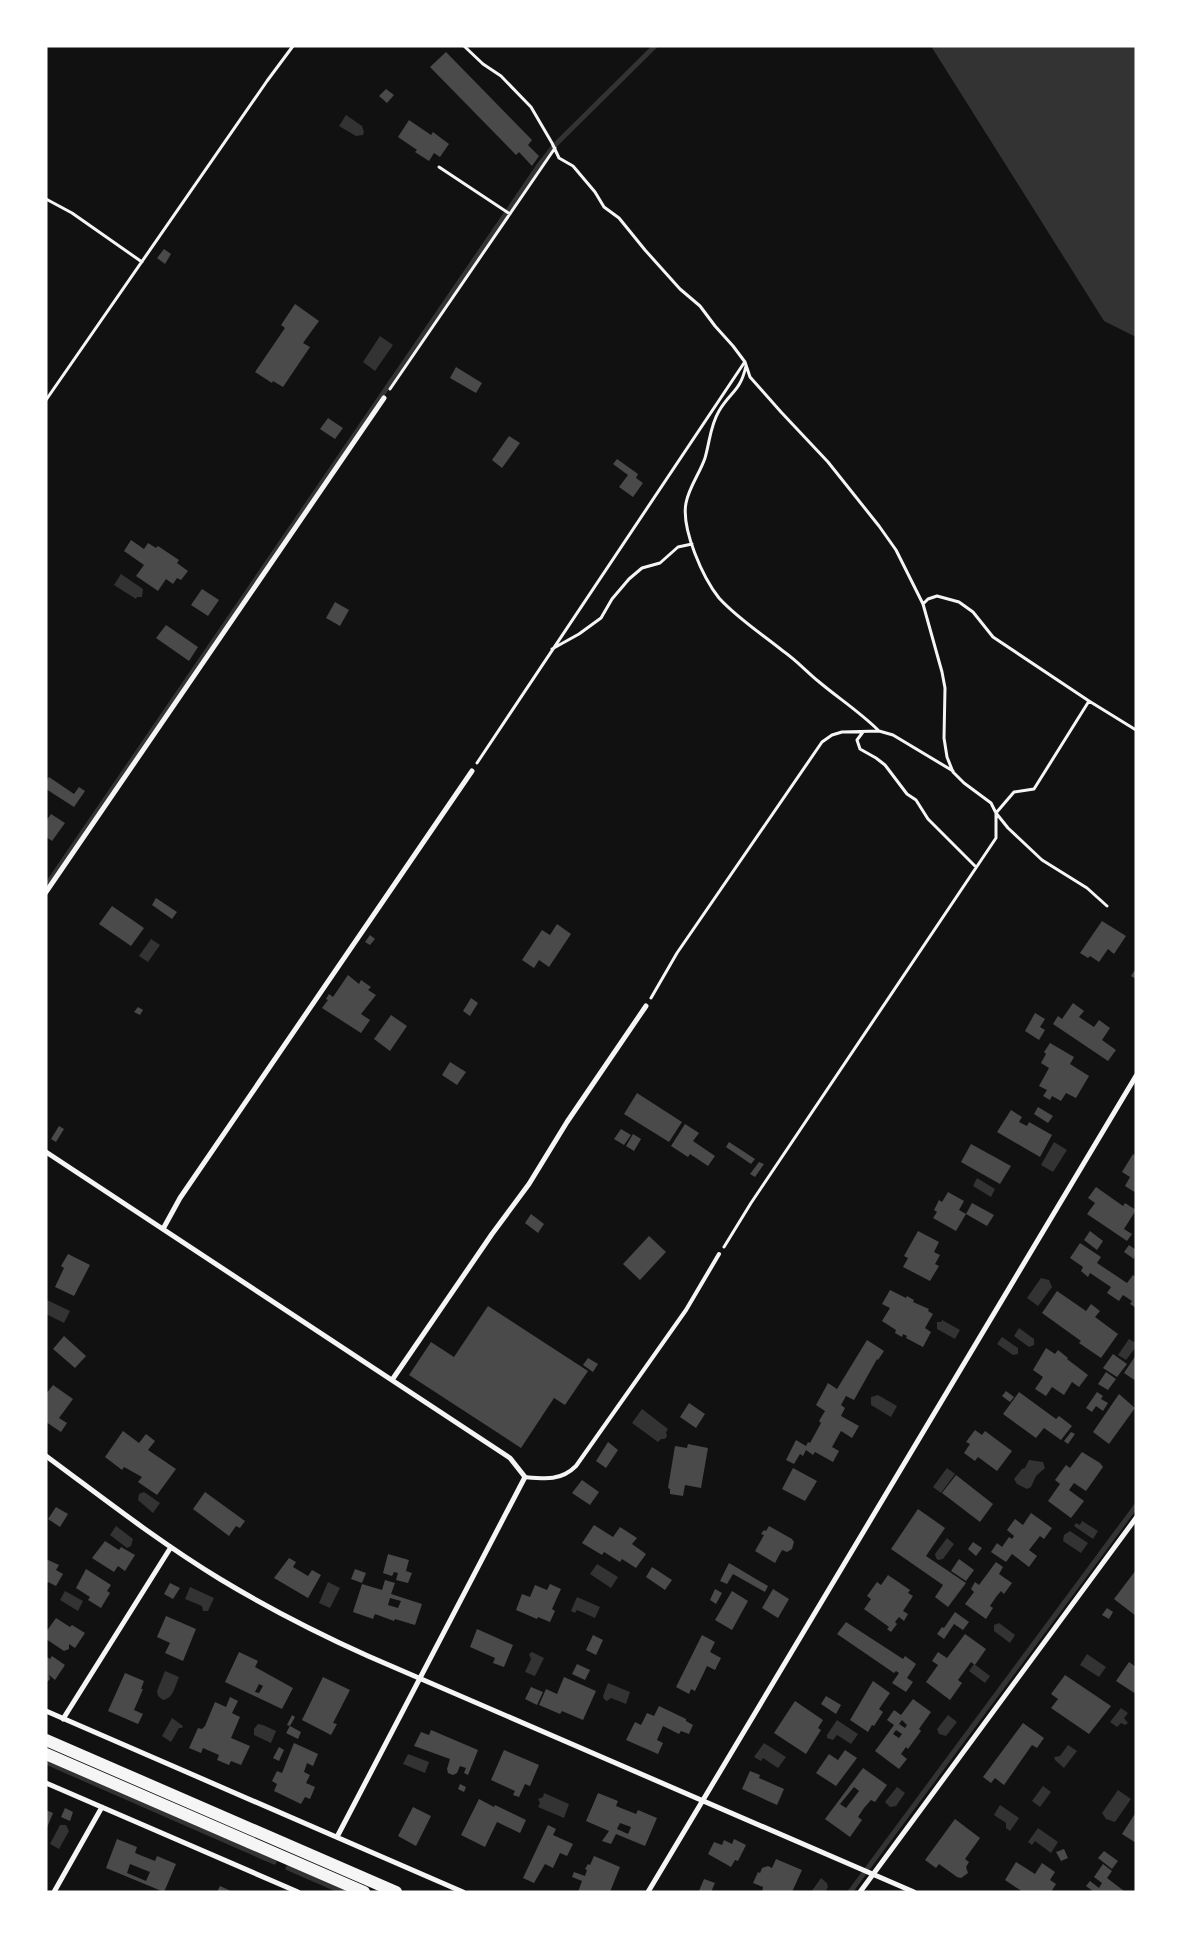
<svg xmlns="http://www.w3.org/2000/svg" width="1182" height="1938" font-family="Lora,serif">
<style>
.water{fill:#333}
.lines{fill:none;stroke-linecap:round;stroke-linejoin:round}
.stream{stroke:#333;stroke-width:5}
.building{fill:#4a4a4a;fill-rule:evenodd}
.path{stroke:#f5f5f5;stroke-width:3}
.service{stroke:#f5f5f5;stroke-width:4}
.minor{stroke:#f5f5f5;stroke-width:5}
.primary{stroke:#f5f5f5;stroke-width:12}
</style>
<rect width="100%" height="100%" fill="#111"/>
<!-- water -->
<path class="water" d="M931,46H1136V337L1104,321Z
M346,115L362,126L364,132L363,135L356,136L339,126Z
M380,336L393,345L375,371L363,362Z
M121,574L143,589L142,597H137L136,599L114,585Z
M151,939L160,945L148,962L139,956Z
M1054,1142L1067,1150L1053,1172L1041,1165Z
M977,1178L995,1189L991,1197L973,1186Z
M1041,1278L1049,1280L1052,1287L1038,1306L1027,1298Z
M47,1300L70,1311L64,1323L46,1314Z
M942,1320L960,1330L955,1339L937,1329V1322H941Z
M1019,1328L1034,1339V1345L1029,1347L1014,1336Z
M1002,1337L1018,1348V1354L1013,1355L997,1344Z
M1129,1339L1136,1343V1347L1126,1360L1118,1355Z
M878,1395L897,1406L891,1417L871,1405V1397Z
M642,1409L668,1429L666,1432L667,1436L665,1439H661L658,1442L632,1423Z
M1029,1460L1043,1462L1045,1468L1036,1476L1031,1487L1027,1489L1017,1484L1014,1479L1022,1469L1025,1468Z
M947,1468L955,1474L941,1493L933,1487Z
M144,1492L160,1503L153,1513L138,1500L139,1494Z
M1082,1521L1098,1531L1093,1539L1074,1526L1076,1523L1080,1525Z
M116,1526L133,1539L131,1546L127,1548L110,1535Z
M1070,1531L1088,1543L1081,1553L1063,1541L1064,1535Z
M947,1538L954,1544L943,1559L938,1560L936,1558L935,1554Z
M597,1564L618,1577L611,1588L590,1574Z
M328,1582L340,1588L330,1608L319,1603Z
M190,1587L214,1598L208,1611H203L202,1606L185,1599Z
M65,1591L83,1601L78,1611L60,1600Z
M577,1597L600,1607L595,1618L577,1610L575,1613L571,1611Z
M999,1623L1015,1635L1010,1643L994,1631V1625Z
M532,1652L544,1658L535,1676L525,1672L531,1659L529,1654Z
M1087,1654L1106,1667L1099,1677L1080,1665Z
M974,1664L990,1676L985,1683L969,1671Z
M165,1671L179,1677C175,1686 173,1699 163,1700L158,1696L157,1691Z
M608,1683L630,1692L626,1704L611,1698L607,1701L604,1699L603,1696Z
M1121,1708L1128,1713L1124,1718L1128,1723L1125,1725L1121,1723L1117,1727L1110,1722Z
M948,1715L957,1722L946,1736L939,1734L937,1729Z
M172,1718L183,1726L182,1728H179L171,1742L162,1736Z
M837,1720L858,1734L851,1744L837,1735L833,1740L827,1738V1735Z
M258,1724L263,1725L276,1731L271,1743L254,1735V1729Z
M764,1743L786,1757L778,1768L763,1758L761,1761L754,1757Z
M1068,1745L1077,1751L1064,1768L1055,1760L1054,1757L1060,1756Z
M408,1754L429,1762L425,1773L403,1764Z
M1043,1786L1051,1792L1040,1807L1032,1801Z
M897,1787L905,1793L896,1806L890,1807L885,1802Z
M1118,1790L1131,1799L1115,1822L1106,1819L1102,1813Z
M544,1793L569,1804L564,1818L538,1807L540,1803L538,1799L543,1797Z
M1000,1805L1019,1818L1010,1831L1006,1828V1823L994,1815Z
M60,1825H66L69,1831L59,1849L50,1844Z
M1038,1828L1058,1842L1051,1853L1035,1841L1032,1845L1028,1842Z
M821,1878L827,1883L828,1887L825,1892H811Z"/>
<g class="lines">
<!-- stream -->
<path class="stream" d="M46,886L540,164L554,146L655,46
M46,1762L274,1862
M288,1868L343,1892
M850,1892L1136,1506"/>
</g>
<!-- building -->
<path class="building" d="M446,52L532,140L528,145L539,156L532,166L519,152L516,155L430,67Z
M386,89L394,95L387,103L379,96Z
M409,120L431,135L433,132L449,144L440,157L434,153L429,161L415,152L417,150L398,137Z
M164,249L171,254L165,264L157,258Z
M295,304L319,321L303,343L310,347L283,387L273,381L272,383L255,372L285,328L281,325Z
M456,367L482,383L476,393L450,378Z
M328,418L343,428L335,439L320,429Z
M509,436L520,443L502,468L492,460Z
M617,459L638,474L636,478L643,483L633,497L619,487L628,475L613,464Z
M131,540L144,549L148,543L156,548L158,546L179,560L177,563L188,571L181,580L177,578L173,584L166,579L158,591L136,576L144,565L124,551Z
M202,589L219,600L208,616L191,605Z
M335,602L349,610L340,626L326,618Z
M166,625L198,647L189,661L156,638Z
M49,777L74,794L79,787L85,791L74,807L46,789V781Z
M51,814L65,823L52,841L46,837V821Z
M156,898L177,912L172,919L152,905Z
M112,906L144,928L131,946L99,924Z
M1102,921L1126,936L1114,954L1108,949L1099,962L1090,956L1088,958L1080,953Z
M557,924L571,934L549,967L539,960L534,968L522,960L542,930L550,935Z
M370,935L375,939L370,945L365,942Z
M1136,968V979L1131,976Z
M348,975L359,984L361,980L371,987L368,990L376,995L361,1014L370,1020L361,1033L322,1008L328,1000L326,999L329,994L333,997Z
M471,998L478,1003L470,1016L463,1011Z
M1073,1003L1084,1011L1079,1017L1094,1027L1099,1020L1110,1028L1102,1040L1116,1050L1108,1061L1053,1024L1058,1016L1062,1019Z
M138,1007L143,1010L140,1015L134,1012Z
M1035,1013L1045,1019L1040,1027L1045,1030L1039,1040L1025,1031Z
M391,1015L407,1026L390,1051L374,1039Z
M1050,1043L1074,1057L1070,1064L1089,1076L1076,1098L1066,1093L1061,1101L1052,1096L1050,1100L1043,1096L1047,1090L1039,1086L1049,1068L1041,1063L1046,1054L1044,1052Z
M450,1062L466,1072L457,1085L442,1075Z
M637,1093L682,1122L669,1142L624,1114Z
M1038,1107L1053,1116L1048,1123L1034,1114Z
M1011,1110L1022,1117L1019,1122L1027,1126L1029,1122L1052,1135L1040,1157L997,1132Z
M685,1124L699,1133L693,1141L715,1156L708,1166L690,1154L688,1157L671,1146Z
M59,1126L64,1129L56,1142L51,1139Z
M621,1129L631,1135L624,1145L614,1139Z
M633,1134L641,1139L634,1151L626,1146Z
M729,1142L755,1159L751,1164L726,1147Z
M971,1144L1011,1166L1000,1184L961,1162Z
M1133,1154L1136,1156V1193L1125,1186L1130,1177L1122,1172Z
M759,1162L764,1164L755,1177L750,1174Z
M1096,1187L1123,1206L1125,1203L1136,1210L1124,1229L1132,1234L1127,1241L1087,1214L1095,1203L1088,1198Z
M948,1192L964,1201L959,1210L966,1214L956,1231L933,1218L937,1212L934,1210L939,1200L942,1202Z
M972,1203L994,1215L987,1226L966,1214Z
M531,1214L544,1224L538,1233L525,1223Z
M918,1231L939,1242L934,1252L940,1255L935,1264L939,1266L930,1281L903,1267L908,1258L904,1256Z
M1090,1231L1103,1241L1097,1250L1084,1240Z
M649,1236L666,1252L640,1280L623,1264Z
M1080,1243L1101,1257L1097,1263L1127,1283L1133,1275L1136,1277V1308L1130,1304L1132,1301L1123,1295L1119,1301L1107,1293L1111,1287L1090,1273L1088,1277L1081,1271L1083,1267L1070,1258Z
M1129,1245L1136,1250L1134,1259L1124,1252Z
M68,1254L90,1265L74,1296L55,1287L64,1268L61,1266Z
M890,1290L906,1298L907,1296L914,1300L913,1302L929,1309L928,1311L933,1314L925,1328L931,1332L923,1347L906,1338L907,1336L903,1334L902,1337L895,1333L896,1330L882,1321L890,1308L882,1304Z
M1057,1291L1086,1311L1091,1304L1100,1311L1095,1317L1118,1334L1101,1358L1079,1343L1081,1341L1042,1313Z
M488,1306L588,1371L565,1405L554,1398L521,1448L409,1375L431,1342L454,1357Z
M64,1336L86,1356L75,1368L53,1349Z
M867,1340L884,1351L878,1360L877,1359L854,1400L846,1396L841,1405L845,1408L841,1416L859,1426L852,1438L841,1431L832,1447L839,1451L833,1462L815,1452L813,1455L806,1450L803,1456L800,1454L794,1464L786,1460L796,1440L806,1446L808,1442L810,1443L821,1423L819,1421L825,1411L816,1405L828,1383L837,1389Z
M1046,1348L1055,1354L1058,1350L1068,1358L1067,1359L1088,1375L1079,1387L1072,1382L1064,1395L1052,1387L1046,1396L1035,1389L1043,1377L1033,1370Z
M1113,1354L1127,1364L1117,1377L1103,1368Z
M1136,1355V1381L1124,1373Z
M588,1358L598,1364L593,1372L583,1365Z
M1106,1372L1116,1379L1108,1390L1098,1384Z
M53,1385L73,1399L59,1418L67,1423L61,1432L46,1422V1394Z
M1006,1391L1014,1397L1010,1402L1002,1396Z
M1019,1392L1056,1419L1059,1416L1072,1426L1061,1440L1044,1428L1036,1438L1003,1414Z
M1097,1392L1103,1396L1101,1399L1108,1403L1103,1411L1096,1406L1092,1412L1086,1408Z
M1119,1394L1135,1408L1109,1444L1093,1432Z
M689,1403L705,1414L696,1428L680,1417Z
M975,1430L982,1435L985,1431L1012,1451L997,1471L978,1457L975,1461L964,1453L970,1444L966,1442Z
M123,1431L139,1443L146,1434L155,1441L148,1450L176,1469L157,1495L138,1482L142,1477L124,1467L122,1470L105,1457Z
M1071,1432L1075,1434L1068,1444L1064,1441Z
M608,1442L618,1450L606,1468L596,1461Z
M688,1444L708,1448L701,1488L685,1485L683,1496L670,1494V1489L668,1488L675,1446L687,1448Z
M1082,1452L1100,1463L1103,1467L1086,1491L1074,1483L1069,1490L1084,1501L1071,1518L1048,1501L1060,1484L1055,1480L1066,1465L1070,1468Z
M793,1468L817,1481L805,1501L782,1489Z
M956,1475L993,1504L980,1522L942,1493Z
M582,1480L599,1492L590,1505L572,1493Z
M205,1492L245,1521L240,1528L236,1526L229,1536L193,1509Z
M56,1507L68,1514L60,1527L48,1519Z
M918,1509L945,1528L926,1556L966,1583L948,1607L935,1597L943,1585L891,1549Z
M1031,1513L1052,1528L1044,1539L1040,1536L1029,1550L1037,1556L1029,1567L1012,1554L1006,1562L991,1552L997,1543L1002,1547L1009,1537L1012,1539L1014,1536L1007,1530L1015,1519L1023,1525Z
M594,1525L613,1537L620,1527L637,1538L632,1544L646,1554L636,1568L622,1559L620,1562L604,1552L602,1555L582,1543Z
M769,1526L792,1539L794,1542L792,1549L787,1552L782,1550L775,1563L755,1551L764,1535L761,1534L764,1530L766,1531Z
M105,1541L119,1550L121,1547L135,1555L125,1571L118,1566L114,1572L92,1558Z
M973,1542L982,1548L976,1556L968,1549Z
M388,1554L409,1560L406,1571L412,1573L408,1583L396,1580L398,1573L394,1572L392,1576L383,1573Z
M289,1558L296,1562L293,1567L308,1576L312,1570L321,1575L308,1598L274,1578Z
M46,1559L59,1565L56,1570L63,1574L56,1586L48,1582L46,1585Z
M959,1559L974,1570L966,1581L951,1571Z
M996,1562L1003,1567L999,1574L1012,1583L1004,1594L1001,1591L996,1597L990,1606L993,1608L986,1619L965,1604L974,1592L971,1589L975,1582L979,1585Z
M729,1563L768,1586L765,1592L733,1574L727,1584L720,1581Z
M652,1567L672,1580L665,1590L646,1577Z
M86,1569L111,1585L107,1591L110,1593L101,1608L88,1600L90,1597L76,1588Z
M355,1569L366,1573L362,1583L351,1579Z
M1136,1570V1616L1114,1599Z
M888,1575L910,1590L908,1593L913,1596L903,1611L908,1614L904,1621L899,1617L895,1622L897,1624L891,1632L887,1629L889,1627L864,1609L871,1599L867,1596L877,1582L881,1585Z
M385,1580L395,1583L391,1594L422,1604L415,1625L395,1619L394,1621L375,1614L373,1619L353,1612L362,1584L382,1590ZM390,1598L401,1601L398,1608L388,1605Z
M170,1583L180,1588L173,1599L164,1594Z
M550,1584L561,1589L552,1609L555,1611L550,1622L538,1617L537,1619L516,1610L522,1594L530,1597L535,1585L547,1590Z
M715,1589L722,1593L716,1604L710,1600Z
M773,1589L789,1599L778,1618L762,1608Z
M732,1591L748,1601L732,1630L715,1620Z
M1107,1608L1113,1612L1109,1619L1102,1615Z
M955,1612L969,1622L963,1630L954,1624L944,1639L937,1634L942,1627L944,1628Z
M166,1616L196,1629L183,1661L165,1653L170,1643L157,1637Z
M56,1618L70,1627L72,1625L85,1633L75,1648L69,1644V1649L64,1651L46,1639V1632Z
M846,1622L903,1659L905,1656L916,1664L907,1678L913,1682L906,1692L892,1683L899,1673L896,1671L894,1673L837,1634Z
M477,1629L513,1645L504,1667L493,1663L495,1658L470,1647Z
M965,1634L986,1649L975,1665L971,1662L958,1680L962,1683L950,1700L926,1682L938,1665L932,1661L938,1652L947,1658Z
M593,1635L603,1640L596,1655L586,1650Z
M702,1635L715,1642L710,1652L721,1658L715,1670L707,1666L695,1691L691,1689L689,1694L676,1687Z
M239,1652L258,1661L255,1667L293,1688L282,1709L225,1682ZM259,1684L263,1686L259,1693L255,1692Z
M46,1656L50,1659L52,1656L65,1665L55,1680L49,1675L50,1679L46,1683Z
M1129,1662L1136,1667V1694L1116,1681Z
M577,1664L590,1670L585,1680L572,1674Z
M125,1673L144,1681L141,1689H143L134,1710L143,1714L138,1724L108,1711Z
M1065,1675L1111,1706L1089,1734L1051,1708L1058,1699L1051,1694Z
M323,1677L350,1690L333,1723L337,1724L331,1735L302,1720Z
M564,1677L596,1691L583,1720L562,1711L560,1714L539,1705L546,1689L557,1694Z
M873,1681L890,1693L879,1709L883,1712L874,1726L872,1725L868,1732L850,1720Z
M531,1687L543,1692L537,1705L525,1699Z
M826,1696L841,1705L836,1714L821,1704Z
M230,1697L238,1701L232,1713L240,1717L231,1738L250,1746L241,1765L231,1761L229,1765L217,1760L219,1755L203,1748L201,1753L189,1748L198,1728L202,1729L205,1726L215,1702L226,1707Z
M913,1699L931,1712L919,1729L921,1731L908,1749L906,1747L901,1754L907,1759L899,1769L875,1751L894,1725L887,1720L894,1710L901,1715ZM902,1720L907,1725L905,1728L899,1724ZM896,1730L902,1734L899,1738L893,1734Z
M795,1701L823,1720L818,1728L821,1730L806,1754L774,1733Z
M659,1706L686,1719V1721L693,1725L689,1734L681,1731L679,1734L663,1726L657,1740L663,1743L658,1754L626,1740L635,1722L641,1725L647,1713L654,1716Z
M292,1715L295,1717L290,1726L301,1732L298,1739L286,1733L290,1726L287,1725Z
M1023,1723L1044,1738L1037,1748L1032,1745L1004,1785L995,1778L991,1783L983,1777Z
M431,1730L478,1750L468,1775L464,1773L466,1768L460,1766L457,1773L453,1775L448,1773L447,1769L450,1759L414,1746L421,1732L429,1735Z
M294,1743L318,1754L313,1766L307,1763L304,1772L310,1775L306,1783L315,1787L310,1799L305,1797L301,1804L274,1791L277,1784L272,1781L277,1771L282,1773Z
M279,1747L284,1750L279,1761L273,1758Z
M504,1750L539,1765L530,1786L525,1784L519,1797L513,1795L515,1791L491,1780Z
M845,1750L857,1758L836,1786L816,1773L829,1754L838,1760Z
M863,1768L887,1785L875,1802L871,1800L864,1808L858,1817L862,1820L850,1837L825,1819ZM854,1787L859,1791L846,1808L840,1804Z
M750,1771L760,1775L759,1778L784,1789L777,1805L742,1789Z
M460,1784L466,1787L464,1792L458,1789Z
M598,1793L618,1801L616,1806L636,1814L638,1810L657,1818L645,1846L616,1834L611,1844L602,1841L609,1831L586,1821ZM620,1823L631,1827L628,1834L617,1829Z
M479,1799L494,1807L495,1805L526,1820L520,1833L497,1822L485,1847L461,1835Z
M413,1807L431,1816L416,1846L398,1836Z
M65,1808L73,1812L70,1821L61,1817Z
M46,1810L53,1813L46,1830Z
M1136,1812V1843L1122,1834Z
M955,1819L980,1838L965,1859L969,1862L966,1867L968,1873L961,1878L957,1877L939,1864L936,1868L925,1860Z
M548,1825L556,1829L553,1835L573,1844L567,1856L560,1853L553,1868L545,1864L534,1883L523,1878Z
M117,1839L137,1847L135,1853L155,1861L157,1856L176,1864L164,1892L106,1868ZM130,1864L150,1872L146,1881L127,1873Z
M734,1839L746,1845L738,1861L735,1860L731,1867L708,1854L714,1842L722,1845L724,1840L732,1844Z
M1064,1849L1068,1858L1061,1861L1056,1852Z
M1104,1851L1118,1861L1112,1869L1098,1858Z
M594,1856L620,1867L610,1892H578L582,1881L572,1877L574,1872L585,1876L587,1870L585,1869L588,1864L590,1865Z
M776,1859L802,1870L792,1892H762L763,1887L753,1883L758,1872L760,1873L762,1868L768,1866L772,1868Z
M1016,1862L1035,1874L1042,1863L1055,1872L1050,1880L1056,1884L1051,1892H1023L1005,1880Z
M1103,1864L1112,1871L1107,1878L1124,1891L1123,1892H1094L1086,1886L1090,1881L1099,1888L1102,1883L1094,1877Z
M704,1879L715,1883L711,1892L699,1891Z
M220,1886L233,1892H217Z"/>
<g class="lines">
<!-- path -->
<path class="path" d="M464,46L483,64L501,76L531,107L552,143L559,158L573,166L595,192L604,207L619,218L645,250L680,289L700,306L715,326L733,346L745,362L750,377L781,412L828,462L879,526L896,550L923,604L928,599L937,596L959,602L973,612L993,637L1089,701L1136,730
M439,167L510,214
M46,199L72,213L142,262
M746,366C740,392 731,391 719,411C710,426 710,441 705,458C700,473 689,487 686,503C681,529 703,578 719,598C737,618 762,634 783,651C796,660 806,671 818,681C838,698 860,712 879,731
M390,389L555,148
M46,400L267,81L293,46
M552,649L579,634L601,618L612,599L629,579L642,568L660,563L678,547L692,544
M1089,701L1034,789L1014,792L996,813L1008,828L1042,860L1087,888L1107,906
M863,732L857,740L860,749L876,758L885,765L907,794L916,800L928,819L976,867
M477,763L744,363
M651,998L677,953L822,742L832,735L842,732L879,731L893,735L953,771
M724,1247L751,1203L996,838V813L991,803L964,783L953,772L947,757L944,738L945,688L942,672L923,604"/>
<!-- service -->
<path class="service" d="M525,1477C545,1479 561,1481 576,1466L686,1310L719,1254"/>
<!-- minor -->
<path class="minor" d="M46,892L384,398
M46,1152L510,1458L525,1477L337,1837
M163,1229L180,1198L472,771
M392,1380L492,1234L529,1184L567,1122L646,1006
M46,1456C103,1498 159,1542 220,1579C268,1608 317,1633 368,1656L914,1892
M46,1711L463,1892
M63,1719L171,1547
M46,1783L298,1892
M54,1892L102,1807
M648,1892L1136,1076
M860,1892L1136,1518"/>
<!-- primary -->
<path class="primary" d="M46,1740L396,1892
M46,1754L364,1892"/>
</g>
<!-- border -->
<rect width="1182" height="1938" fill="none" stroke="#ffffff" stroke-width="95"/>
</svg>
